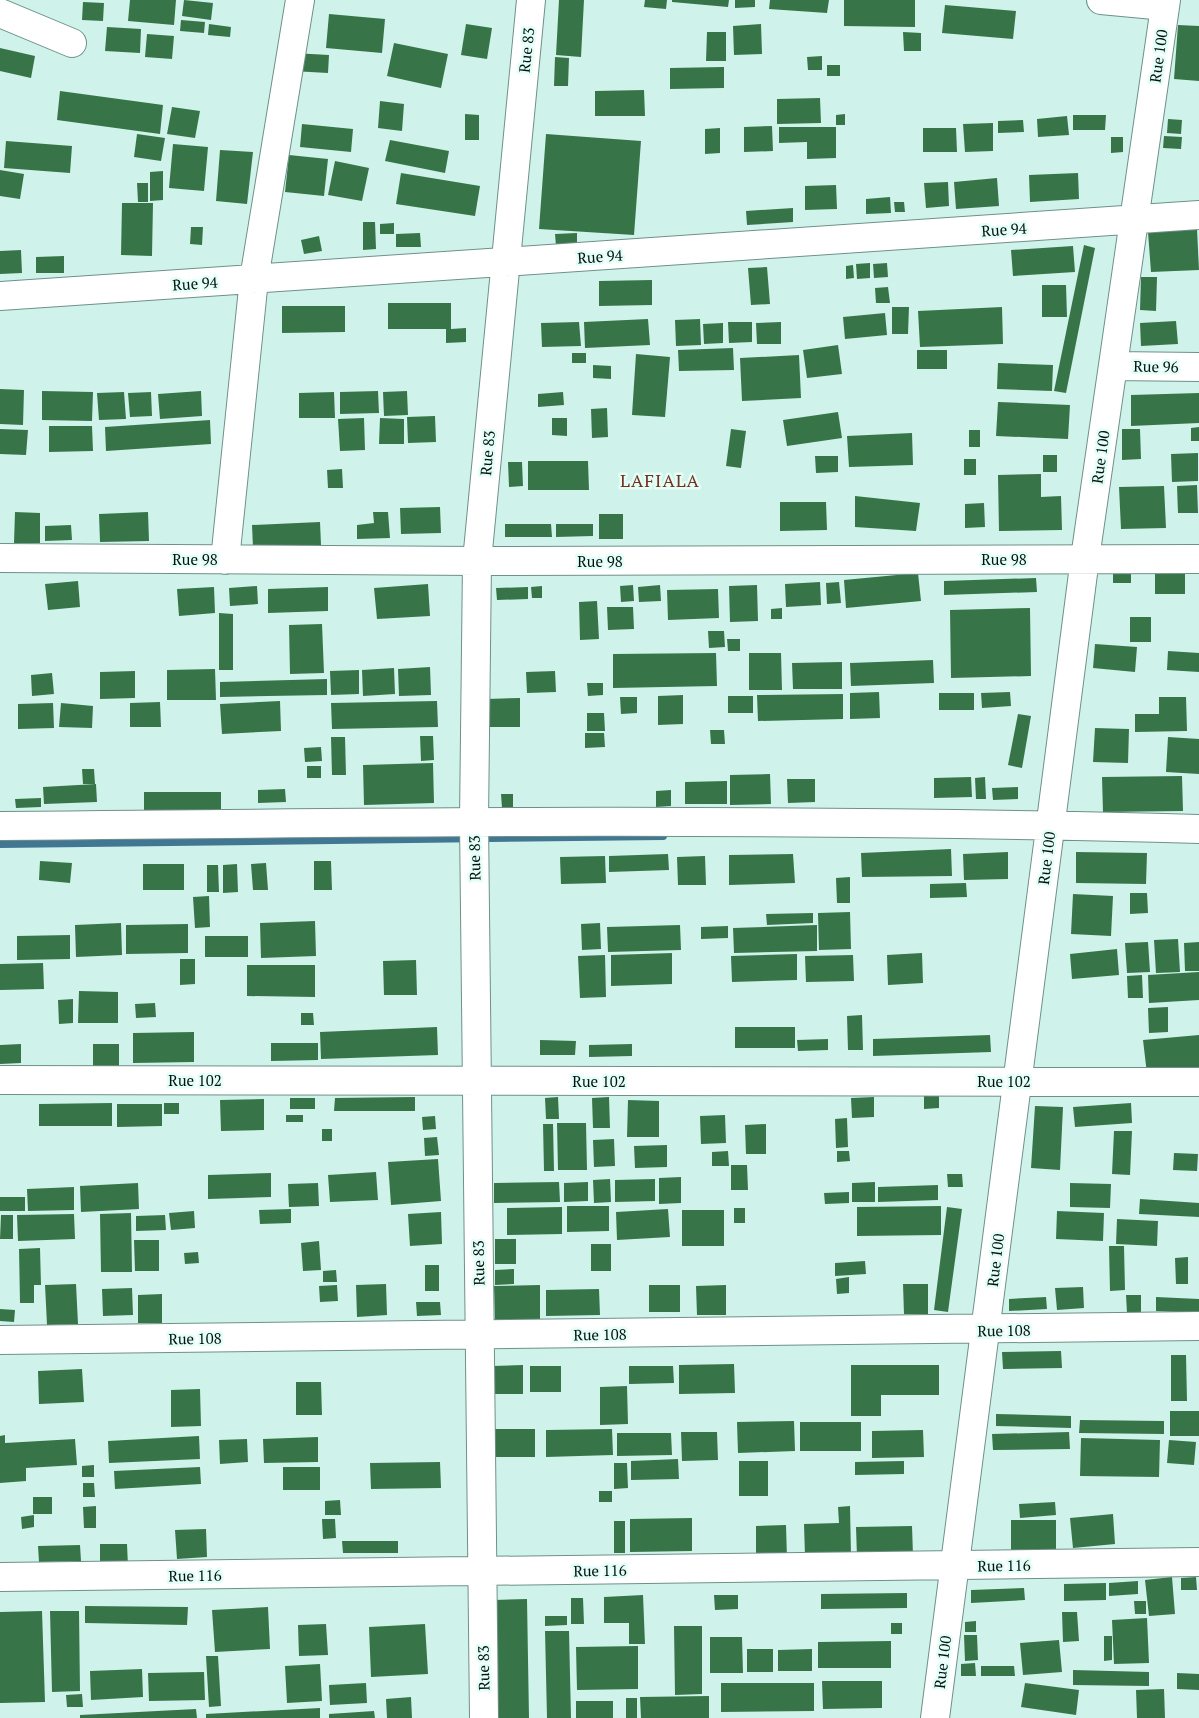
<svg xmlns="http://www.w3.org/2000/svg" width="1199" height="1718" font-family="'PT Serif',serif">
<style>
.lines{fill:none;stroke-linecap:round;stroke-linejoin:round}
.stream{stroke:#427793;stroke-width:8}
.building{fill:#377549}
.street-casing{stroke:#6f9088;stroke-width:30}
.street{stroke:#fff;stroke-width:28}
.labels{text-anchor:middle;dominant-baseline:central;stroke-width:5;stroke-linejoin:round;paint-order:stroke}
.street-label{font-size:15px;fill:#061210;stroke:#e2fef7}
.quarter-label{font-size:18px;letter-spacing:1px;fill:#74311c;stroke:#e2fef7}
</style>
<rect width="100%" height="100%" fill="#cff3ea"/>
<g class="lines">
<!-- stream -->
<path class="stream" d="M0,844L663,836"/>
</g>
<!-- building -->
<path class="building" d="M130,0H176L174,25L128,21Z
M184,0L213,3L211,20L182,16Z
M559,0H584L581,57L556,55Z
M645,0H667L666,9L644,7Z
M672,0H729L728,7L672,2Z
M735,0H755V7L735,8Z
M770,0H829L827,13L769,9Z
M844,0H915V27L844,26Z
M83,2L104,3L103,21L82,20Z
M945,5L1016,11L1013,39L942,33Z
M329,14L385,19L382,53L326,48Z
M181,20L205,22L204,33L180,31Z
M209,24L231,27L230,37L208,35Z
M466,24L492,28L487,59L461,55Z
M761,24L762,54L734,55L733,26Z
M1178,25L1199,26V81L1174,79Z
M107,27L141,29L140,53L105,51Z
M707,32H726V61H706Z
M903,32L921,33V51H904Z
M147,34L174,36L172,59L145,57Z
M394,43L448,54L441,88L387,76Z
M0,48L35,56L31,78L0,71Z
M293,53L329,55L328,73L292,71Z
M822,56V70H808L807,57Z
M555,57L569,58L568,86H554Z
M827,65H840V76H827Z
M724,67V88L670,89V68Z
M644,90L645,116H595V91Z
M60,91L163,105L160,134L57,120Z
M820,98L821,123L777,124V99Z
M380,101L404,104L402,131L378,128Z
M172,107L200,111L195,138L167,134Z
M465,114L479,115V140H465Z
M845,114V125H836V115Z
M1073,115H1106L1105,130H1073Z
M1067,116L1069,135L1038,137L1037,119Z
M1168,119L1182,120L1181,134L1167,133Z
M1023,120L1024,132L998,133V121Z
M993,123V151L965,152L963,124Z
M302,124L353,129L351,152L300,147Z
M772,126L773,151L744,152V127Z
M779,127H836V158L807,159V142L779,143Z
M720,128V153L705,154V129Z
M923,128H956L957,152H923Z
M137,134L165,138L161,161L134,157Z
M546,134L641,141L634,235L539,229Z
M1164,136L1182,137L1181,149L1163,148Z
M1111,137H1123V152L1111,153Z
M390,140L449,151L445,173L385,161Z
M6,141L72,146L70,173L4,168Z
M173,144L208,147L204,191L169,188Z
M220,150L253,152L247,204L216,201Z
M289,155L328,159L324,196L285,192Z
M335,161L369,168L362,201L328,195Z
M0,170L24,174L20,199L0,196Z
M163,171V200L150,201V172Z
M401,173L480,186L475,216L396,204Z
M1078,173L1079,199L1030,202L1029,175Z
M997,178L999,206L956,209L954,182Z
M948,182L949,206L926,208L924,183Z
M137,183H148V202H138Z
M836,185L837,209L805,210V186Z
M890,197L891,213L866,214V199Z
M894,202H904L905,212H895Z
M122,203H153L152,256L121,255Z
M793,208V222L747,225L746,211Z
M363,222H375L376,249L363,250Z
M394,223V234H380V224Z
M191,227H203L202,245L190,244Z
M1197,229L1199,270L1151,272L1148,232Z
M420,233L421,247H396V234Z
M577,233V245L556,246L555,234Z
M319,236L322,251L304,254L301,240Z
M1084,245L1095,248L1066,393L1054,391Z
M1073,246L1075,272L1013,276L1011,250Z
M21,250L22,273L0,274V251Z
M64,256V273H36V257Z
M870,263V278L857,279L856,264Z
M887,263L888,277L874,278L873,264Z
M853,265L854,278L846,279V266Z
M767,267L770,304L751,305L748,268Z
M1141,277H1157L1156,311L1140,310Z
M652,280V305L599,306V281Z
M1042,285H1066L1067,317H1042Z
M888,287L890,303H876L875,288Z
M388,303H451V329L466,328V342L446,343V329H388Z
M282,306H345V332L282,333Z
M892,307H909L908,334H892Z
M1002,307L1003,344L920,347L918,311Z
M885,313L887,335L845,339L843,317Z
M648,319L650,345L585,348L584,322Z
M700,319L701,345L676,346L675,320Z
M1176,321L1178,344L1141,346L1140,323Z
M579,322L581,346L542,347L541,323Z
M728,322H752V342L729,343Z
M781,322V344H757L756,323Z
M723,323V343L704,344L703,324Z
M838,345L842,374L807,378L803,350Z
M733,348L734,370L679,371L678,350Z
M917,350H947V369H917Z
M572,353H586V363H572Z
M636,354L670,357L665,417L632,415Z
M799,355L801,398L742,401L740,358Z
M998,363L1053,365L1052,391L997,389Z
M593,365L611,366V379L593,378Z
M0,389L24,390L23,425L0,424Z
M42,391L93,392L92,421L42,420Z
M201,391L202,416L160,419L158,394Z
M378,391L379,413L340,414V392Z
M407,391L408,415L384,416L383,392Z
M124,392L126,419L99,420L97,393Z
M151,392L152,416L130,417L128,393Z
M334,392L335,418H299V393Z
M563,392L564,405L538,407V394Z
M1199,393V423L1131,426V395Z
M998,402L1070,405L1068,439L996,436Z
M607,408L608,437L592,438L591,409Z
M838,412L842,438L787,446L783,420Z
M435,416L436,442L408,443L407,417Z
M364,418L365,450L340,451L338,419Z
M380,418L404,419V444H379Z
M552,418H567V436L552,435Z
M210,420L211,444L106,451L105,427Z
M49,426H92L93,451L49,452Z
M1199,427V441H1191V428Z
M0,429L28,430L26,455L0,454Z
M731,429L746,431L741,468L726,466Z
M1122,429H1140L1141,459L1122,460Z
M969,430H980V447H969Z
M912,433L913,465L849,467L847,436Z
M1198,453V481L1172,482L1171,454Z
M1043,455H1057V472H1043Z
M815,456H838V472L816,473Z
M964,459H976V475H964Z
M528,461H588L589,490H528Z
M508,462H522L523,486L509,487Z
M342,469L343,488H328L327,470Z
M1041,474V497L1061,496L1062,530L999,531L998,475Z
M1197,485L1198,513H1178L1177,486Z
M1164,486L1166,528L1121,529L1119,487Z
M855,496L920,503L916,531L855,527Z
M780,502H826L827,530L780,531Z
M984,503L985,527L965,528V504Z
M440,507L441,533L401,534L400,508Z
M15,512L40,513V543H14Z
M148,512L149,541L100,542L99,514Z
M373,512H388L390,538L357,539V525L374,523Z
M599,514H623V539H599Z
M320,522L321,545L253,548L252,525Z
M505,524H551L552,537H505Z
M556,524H593V536L556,537Z
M71,525L72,540L45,541V526Z
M1155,567H1185V594H1155Z
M1113,569H1131V583H1113Z
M918,573L921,601L846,608L844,580Z
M1036,578L1037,592L944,595V581Z
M78,581L80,607L48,610L45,584Z
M820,582L821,605L786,607L785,584Z
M839,582L841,603L827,604L826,583Z
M428,584L430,616L377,619L374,588Z
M633,585L634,601L621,602L620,586Z
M660,585L661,601L639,602L638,587Z
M757,585L758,621L730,622L729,586Z
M257,586L258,604L230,606L229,588Z
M542,586V598H532L531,587Z
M214,587L215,613L179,616L177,589Z
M328,587V611L268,613V589Z
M528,587V599L497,600L496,588Z
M718,589L719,618L668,620L667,590Z
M597,601L599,639L580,640L579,602Z
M607,607H633L634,629L608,630Z
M782,608V619H771V609Z
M1030,608L1031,676L951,678L950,610Z
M219,613L233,614V670H219Z
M1130,617H1151V642H1130Z
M322,624L324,673L290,674L289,625Z
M708,631H724L725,647L709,648Z
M727,639H740V651H728Z
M1095,644L1137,647L1135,672L1093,668Z
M1168,651L1199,653V672L1167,670Z
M716,653L717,686L613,688V654Z
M749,653H781L782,690H749Z
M933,660L934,683L851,686L850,663Z
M842,662V689H793L792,663Z
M430,667L431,695L399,696L398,669Z
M394,668L395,694L363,696L362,670Z
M215,669L216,700H167V670Z
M359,670V694L331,695L330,671Z
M135,671V698L100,699V672Z
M555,671L556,692L527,693L526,672Z
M52,673L54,694L32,696L31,675Z
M327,679V695L220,697V682Z
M587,683H603V695L588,696Z
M879,692L880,718L850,719V693Z
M1010,692L1011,706L982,708L981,693Z
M939,693H974V710H939Z
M843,694V719L758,721L757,695Z
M683,695V724L658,725V696Z
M728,696H753V713H728Z
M620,697H637V713L621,714Z
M1159,697H1186L1187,731L1135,732V714H1159Z
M520,698V727H486V699Z
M280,701L281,731L222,734L220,704Z
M437,701L438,727L332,729L331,703Z
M160,702L161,727H130V703Z
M53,703L54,728L18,729V704Z
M61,703L93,706L92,728L59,727Z
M587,713H604L605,731H587Z
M1018,714L1031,716L1022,768L1008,765Z
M1095,728L1129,729L1128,763L1093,762Z
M710,730H724L725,744H711Z
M585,733H604L605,747L585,748Z
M420,736H433L434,760L421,761Z
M331,737H345L346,775H332Z
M1168,737L1199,739V774L1166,772Z
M321,747L322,761L305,762L304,748Z
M433,763L434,803L364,805L363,765Z
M307,766H321V778H307Z
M82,769H94L95,784H83Z
M770,774L771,804L730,805V775Z
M1182,776L1183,811L1103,812L1102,777Z
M971,777L972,797L934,798V778Z
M985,777L986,799H976L975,778Z
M787,779H815V802L788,803Z
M727,781V804H685V782Z
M96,784L97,802L44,804L43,787Z
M1018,787V799L993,800L992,788Z
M285,789L286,802L258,803V790Z
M671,790V806L656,807V791Z
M144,792H221V815H144Z
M501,794H513V808H502Z
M41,798V807L16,808L15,799Z
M951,849L952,876L862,877L861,853Z
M1008,852V879L964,880L963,854Z
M1076,852L1147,853L1146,884L1076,883Z
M668,854L669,870L609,872V856Z
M793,854L795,883L729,885V855Z
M605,856L606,883L561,884L560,857Z
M705,856L706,885H678L677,857Z
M40,861L72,863L70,883L39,880Z
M314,861H331L332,890H314Z
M266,863L268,890H253L251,864Z
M143,864H184V890H143Z
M237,864L238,892L223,893V865Z
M207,865H218L219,892H207Z
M850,877V903H837L836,878Z
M966,883L967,897L930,898V884Z
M1130,893H1147L1148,913L1130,914Z
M1073,894L1113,896L1111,936L1071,934Z
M209,896L210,927L195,928L193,897Z
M850,912L851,949L819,950L818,913Z
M813,913V923L767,925L766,914Z
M315,921L316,956L261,958L260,923Z
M121,923L122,955L76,957L75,925Z
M600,923L601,949L582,950L581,924Z
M188,924V953L126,954V925Z
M680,925L681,950L608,952L607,927Z
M817,925V951L734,953L733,928Z
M728,926V938L701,939V927Z
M70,935V959L17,960V936Z
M205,936H248V957H205Z
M1178,939L1180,972L1156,973L1154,940Z
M1148,942L1150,972L1127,973L1125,943Z
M1199,942V971H1185L1184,943Z
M1117,949L1119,975L1072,979L1070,954Z
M672,953V984L611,986V955Z
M922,953L923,983L888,985L887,955Z
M797,954V980L732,982L731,956Z
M605,955L606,997L580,998L578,956Z
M853,955L854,981L806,982L805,956Z
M180,959H195V984L180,985Z
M416,960L417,995H384L383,961Z
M43,963L44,989L0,990V964Z
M247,965H315V997L247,996Z
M1199,972V1000L1149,1003L1148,975Z
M1142,975L1143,998H1128L1127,976Z
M79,991L118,992V1023H78Z
M73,999V1023L59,1024L58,1000Z
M155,1003L156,1017L136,1018L135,1004Z
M1168,1007V1032L1149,1033L1148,1008Z
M301,1013H313L314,1025H301Z
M862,1015L863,1050H848L847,1016Z
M437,1027L438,1055L321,1059L320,1032Z
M735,1027H795V1048H735Z
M194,1032V1062L133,1063V1033Z
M990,1035L991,1052L873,1056V1039Z
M1199,1035V1069L1147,1074L1143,1040Z
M828,1039V1050L798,1051L797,1040Z
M540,1040L576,1041L575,1055H540Z
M271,1043H318V1060L271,1061Z
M21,1044V1063L0,1064V1045Z
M93,1044H119V1066L93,1067Z
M632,1044V1056L589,1057V1045Z
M924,1096H939V1108L924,1109Z
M415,1097V1111H334L335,1098Z
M558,1097L559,1119H546L545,1098Z
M609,1097L610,1128H593L592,1098Z
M874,1097V1117L852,1118L851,1098Z
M290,1098H315V1109H290Z
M264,1099V1130L221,1131L220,1100Z
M628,1100L659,1101V1137H627Z
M112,1103V1126H39V1104Z
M164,1103H179V1114H164Z
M1131,1103L1132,1123L1075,1127L1073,1107Z
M117,1104H162V1126L117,1127Z
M1035,1106L1063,1107L1060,1170L1031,1168Z
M286,1115H303V1122H286Z
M725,1115L726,1143L701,1144L700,1116Z
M435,1116L436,1129L423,1130L422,1117Z
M847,1118L848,1147L836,1148L835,1119Z
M557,1123H586L587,1170H558Z
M543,1124H553L554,1171H544Z
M766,1124V1154H746L745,1125Z
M322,1129H332V1141H322Z
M1114,1131H1132L1130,1175L1112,1174Z
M437,1137L439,1155L425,1156L424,1138Z
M614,1139L615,1166L594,1167L593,1140Z
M667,1145V1167L635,1168L634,1146Z
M728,1151L729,1166H712V1152Z
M837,1151H849L850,1161L837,1162Z
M1174,1153L1198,1154L1197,1171L1173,1170Z
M438,1159L441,1201L391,1205L388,1162Z
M731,1165H747L748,1190H731Z
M376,1172L378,1200L330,1202L328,1175Z
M271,1173V1197L208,1199V1175Z
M947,1174H962L963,1187H948Z
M681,1177V1203L659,1204V1178Z
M610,1179L611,1202L594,1203L593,1180Z
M655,1179V1201L615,1202V1180Z
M559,1182L560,1202L494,1203V1183Z
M588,1182V1201L564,1202V1183Z
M875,1182V1202H852V1183Z
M138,1183L139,1209L81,1212L80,1186Z
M318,1183L319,1206L289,1207L288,1184Z
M1070,1183L1111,1184L1110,1208L1070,1207Z
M938,1185V1200L878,1202V1187Z
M74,1187V1210L28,1211L27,1189Z
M849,1192V1203L825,1204L824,1193Z
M0,1197H25V1211H0Z
M1140,1199L1199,1203V1217L1139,1214Z
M567,1206H609V1231L567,1232Z
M941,1206V1235L857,1236V1207Z
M562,1207V1234L507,1235V1208Z
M947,1207L962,1209L948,1312L934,1310Z
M734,1208H745V1223H734Z
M291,1209V1223L260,1224L259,1210Z
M668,1209L670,1237L617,1240L616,1212Z
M682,1210H724V1246H682Z
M194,1211L195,1228L171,1230L169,1213Z
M1057,1211L1104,1213L1103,1241L1056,1239Z
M441,1212L442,1244L410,1246L408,1214Z
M131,1213L132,1272H101L100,1214Z
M74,1214L75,1239L18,1241L17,1215Z
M1,1215H13V1239H0Z
M165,1215L166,1230L136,1231V1216Z
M1117,1219L1158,1221L1157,1246L1116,1244Z
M495,1239H516V1264H495Z
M134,1240H159V1271H135Z
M319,1241L321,1270L303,1271L301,1243Z
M591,1244H611V1271H591Z
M1109,1246H1124L1125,1290L1110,1291Z
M40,1248L41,1285H34V1303H20L19,1249Z
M198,1252L199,1263L185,1264L184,1253Z
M1188,1257V1284H1176L1175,1258Z
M865,1261L866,1274L835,1276V1263Z
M425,1265H439V1291H425Z
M514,1269V1284L495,1285V1270Z
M336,1270L337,1282H323V1271Z
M849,1277V1293L837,1294L836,1279Z
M76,1284L78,1324L47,1325L45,1285Z
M386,1284L387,1315L357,1317L356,1285Z
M903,1284H928V1314H904Z
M337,1285L338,1301L320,1302L319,1286Z
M540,1285V1319L495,1320L494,1286Z
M649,1285H680V1312H649Z
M726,1285V1315H697L696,1286Z
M1083,1287L1084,1308L1057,1310L1055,1288Z
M132,1288L133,1315L103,1316L102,1289Z
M599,1289L600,1315L546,1316V1290Z
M162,1294V1323H138V1295Z
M1126,1295H1141V1313H1127Z
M1046,1297L1047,1309L1009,1311V1299Z
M1156,1297L1199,1299V1313L1156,1311Z
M416,1302H440L441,1315L417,1316Z
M0,1309L15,1310L14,1322L0,1321Z
M1061,1351L1062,1368L1003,1369L1002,1352Z
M1171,1355H1186L1187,1401H1171Z
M734,1364L735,1393L679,1394V1365Z
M523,1365V1394H493L492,1366Z
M851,1365H939V1395H881V1416H851Z
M530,1366H561V1392H530Z
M629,1366H673L674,1383L629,1384Z
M82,1369L84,1402L39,1404L38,1371Z
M296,1382H321L322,1415H296Z
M627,1386L628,1424L600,1425V1387Z
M200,1389L201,1426L171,1427V1390Z
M1170,1411H1199V1436H1170Z
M996,1414L1071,1416V1428L996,1426Z
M1080,1420L1164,1421V1434L1079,1433Z
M794,1421L795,1451L738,1453L737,1422Z
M800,1422H861V1451H800Z
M494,1429H535V1457H495Z
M612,1429L613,1455L546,1457V1430Z
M923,1430L924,1457L872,1458V1431Z
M681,1432H717L718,1460L682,1461Z
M1069,1432L1070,1449L993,1450L992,1434Z
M617,1433H671L672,1455L617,1456Z
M5,1435V1443L75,1439L77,1465L26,1468V1481L0,1483V1436Z
M199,1436L200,1459L109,1463L108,1441Z
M318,1437V1462L264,1463L263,1439Z
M1081,1438L1160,1440L1159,1477L1080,1476Z
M247,1439L248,1462L220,1464L219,1440Z
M1169,1440L1196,1442L1194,1465L1167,1463Z
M678,1459L679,1479L631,1480V1461Z
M739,1461H768V1496H739Z
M904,1461V1474L855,1475V1462Z
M440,1462L441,1488L371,1489L370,1463Z
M614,1463H627L628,1488L614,1489Z
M94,1465V1477H82V1466Z
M200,1467L201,1484L115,1489L114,1471Z
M283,1467H320V1490H283Z
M83,1483H94L95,1497H83Z
M599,1491H612V1502H599Z
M33,1497H52V1514H33Z
M340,1500L341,1515H325V1501Z
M1055,1502L1056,1515L1020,1518L1019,1504Z
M96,1506V1528H84L83,1507Z
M850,1506L851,1555L805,1556L804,1524L839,1523L838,1507Z
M1113,1514L1115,1544L1073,1548L1070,1518Z
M34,1515V1527L22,1529L21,1517Z
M692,1518V1551L630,1552V1519Z
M322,1519H335L336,1538L323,1539Z
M1011,1520H1056V1552H1011Z
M614,1521H625V1553H614Z
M786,1525L787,1559L756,1560V1526Z
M912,1526L913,1555L857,1557L856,1527Z
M206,1529L207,1557L177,1559L175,1530Z
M342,1541H398V1553H343Z
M100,1544H127L128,1566L100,1567Z
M80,1545L81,1561L39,1562L38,1546Z
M1172,1577L1175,1614L1149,1616L1145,1580Z
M1196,1577L1197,1590H1181V1578Z
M1138,1581V1594L1109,1596V1583Z
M1106,1583V1600L1064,1601V1584Z
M1024,1588L1025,1600L971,1603V1590Z
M907,1593V1608L821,1609V1594Z
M643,1595L645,1644H629V1623H604V1597Z
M714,1595H738V1609L715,1610Z
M571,1598H583L584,1624H571Z
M527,1599L529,1718H496L494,1600Z
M1134,1601H1146V1614H1135Z
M85,1606L188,1607L187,1625L85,1623Z
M268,1607L270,1649L215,1652L212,1610Z
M42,1611L45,1702L0,1703V1612Z
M50,1611H79L80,1691L52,1692Z
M1062,1612H1077L1079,1641L1063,1642Z
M545,1616H567V1625L545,1626Z
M1147,1618L1149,1663L1114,1664L1112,1620Z
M976,1621V1632H965V1622Z
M891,1623H902V1634H891Z
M326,1624L328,1655L299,1656L298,1625Z
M425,1624L428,1674L371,1677L369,1627Z
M674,1626H702V1694L675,1695Z
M545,1631H569L571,1718H547Z
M964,1635H977L978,1660L965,1661Z
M1104,1636H1112V1660L1104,1661Z
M710,1637H742L743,1673H710Z
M1059,1640L1062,1672L1023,1675L1020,1643Z
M891,1641V1668H818V1642Z
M638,1646V1689L577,1690L576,1647Z
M747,1649H773V1672H747Z
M812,1649V1671H778V1650Z
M206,1656H218L221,1706L209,1707Z
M975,1663L976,1676H961V1664Z
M320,1664L322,1701L287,1703L285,1666Z
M981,1666H1014L1015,1676H981Z
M142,1669L143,1697L91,1700L90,1671Z
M1073,1670L1149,1672V1686L1073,1685Z
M204,1672L205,1700L149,1701L148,1673Z
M1177,1673L1199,1674V1690L1177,1689Z
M822,1681H882V1708L823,1709Z
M366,1683L367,1703L330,1705L329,1685Z
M721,1683H814V1711L721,1712Z
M1025,1683L1079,1690L1076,1715L1021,1707Z
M1164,1689L1165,1718H1137L1136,1690Z
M82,1694L83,1707H67L66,1695Z
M709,1696V1718H641L640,1697Z
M411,1697L412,1718H387L386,1699Z
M626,1698H637V1718H626Z
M576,1701H613V1718H576Z
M320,1708V1718H206V1714Z
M196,1709L197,1718H80V1715Z
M374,1711L375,1718H329V1714Z"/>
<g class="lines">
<defs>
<path id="street" d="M1101,0L1165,6
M0,13L72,43
M0,296L1199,215
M1113,366L1199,367
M0,558L477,561L1199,559
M225,560L254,279L300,0
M0,826C400,822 799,818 1199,829
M0,1080L1199,1082
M0,1340L1199,1326
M0,1577L1199,1562
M484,1718L474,821L477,561L531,0
M935,1718L1085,558L1166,0"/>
</defs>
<!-- street casing -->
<use href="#street" class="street-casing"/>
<!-- street -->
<use href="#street" class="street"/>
</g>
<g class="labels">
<!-- street labels -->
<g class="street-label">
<text transform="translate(526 50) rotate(-84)">Rue 83</text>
<text transform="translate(1158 56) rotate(-82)">Rue 100</text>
<text transform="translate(1004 229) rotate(-4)">Rue 94</text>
<text transform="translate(600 256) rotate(-4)">Rue 94</text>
<text transform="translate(195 283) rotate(-4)">Rue 94</text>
<text transform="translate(1156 366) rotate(1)">Rue 96</text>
<text transform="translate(487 453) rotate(-85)">Rue 83</text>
<text transform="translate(1100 457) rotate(-82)">Rue 100</text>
<text x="195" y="559">Rue 98</text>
<text x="1004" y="559">Rue 98</text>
<text x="600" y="561">Rue 98</text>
<text transform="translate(474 858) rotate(-91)">Rue 83</text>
<text transform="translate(1046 858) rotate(-83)">Rue 100</text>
<text x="195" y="1080">Rue 102</text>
<text x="599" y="1081">Rue 102</text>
<text x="1004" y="1081">Rue 102</text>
<text transform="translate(995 1260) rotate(-83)">Rue 100</text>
<text transform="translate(478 1263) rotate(-91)">Rue 83</text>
<text transform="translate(1004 1330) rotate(-1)">Rue 108</text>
<text transform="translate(600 1334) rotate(-1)">Rue 108</text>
<text transform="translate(195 1338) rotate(-1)">Rue 108</text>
<text transform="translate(1004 1565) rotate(-1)">Rue 116</text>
<text transform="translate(600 1570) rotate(-1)">Rue 116</text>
<text transform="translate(195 1575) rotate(-1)">Rue 116</text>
<text transform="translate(942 1662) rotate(-83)">Rue 100</text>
<text transform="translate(483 1668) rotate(-91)">Rue 83</text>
</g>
<!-- quarter labels -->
<g class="quarter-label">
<text x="660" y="480">LAFIALA</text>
</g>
</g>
</svg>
